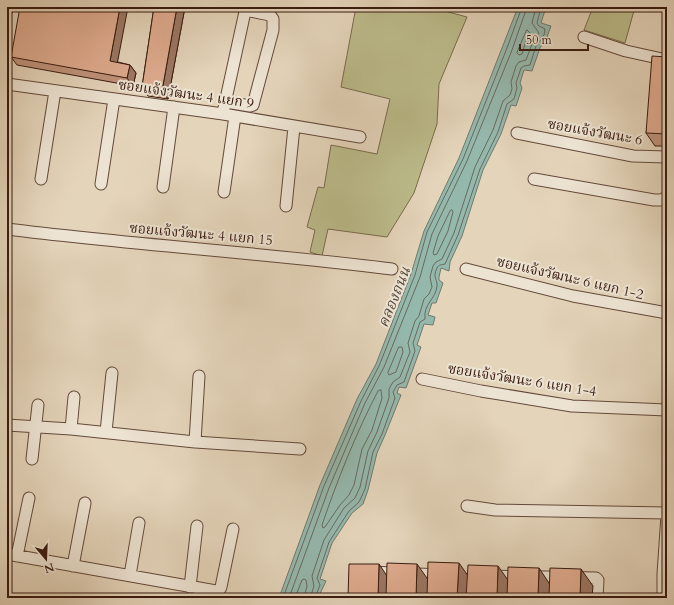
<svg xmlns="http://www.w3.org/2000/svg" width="674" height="605" font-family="Cardo,'Noto Serif Thai',serif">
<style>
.green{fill:#bcbb8a;stroke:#7a6b4d}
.water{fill:#95b8ad;stroke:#70796e}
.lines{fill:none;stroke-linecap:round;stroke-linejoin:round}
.shore{stroke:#676a5e;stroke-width:1}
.minor-casing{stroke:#64493a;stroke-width:13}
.minor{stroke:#ede3d2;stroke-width:11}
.wall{fill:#c0937b;stroke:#391b10}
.shaded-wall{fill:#9c7864;stroke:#391b10}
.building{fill:#dfab8f;stroke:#391b10}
.labels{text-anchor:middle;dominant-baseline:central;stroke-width:4;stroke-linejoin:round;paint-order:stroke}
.street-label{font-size:14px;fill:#391b10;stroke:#ede3d2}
.water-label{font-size:15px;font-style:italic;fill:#554a3f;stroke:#ede3d2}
</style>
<rect width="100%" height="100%" fill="#e4d4ba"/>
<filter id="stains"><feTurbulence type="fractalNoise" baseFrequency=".005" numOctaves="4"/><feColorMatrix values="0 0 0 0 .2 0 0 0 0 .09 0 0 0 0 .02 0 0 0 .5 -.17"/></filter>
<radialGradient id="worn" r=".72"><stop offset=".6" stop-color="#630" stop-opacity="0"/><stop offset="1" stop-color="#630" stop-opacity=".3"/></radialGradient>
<!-- green -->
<path class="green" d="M356,7H430L467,17L439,84L437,124L414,193L387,237L328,229L322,256L310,252L315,230L307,227L318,187L324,188L331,145L377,154L390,99L341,87Z
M593,7H635L625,43L584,30Z"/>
<!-- water -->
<path class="water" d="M518,7H546L541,23L551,26L547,37L540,48L532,71L524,70L520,83L522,88L516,106L511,105L501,134L483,170L462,236L450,262L449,271L441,268L439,277V280L443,283L436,303H432L428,315L435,317L433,325L424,324L417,345L421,347L406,388L399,387L397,393L401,395L385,435L377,453L368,490L363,504L352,513L332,543L320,579L326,581L318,598H279L320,485L357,399L376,364L411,274L424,231L459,158Z"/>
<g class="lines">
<!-- shore -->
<path class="shore" d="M527,30L531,34L526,41L522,54L519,55L517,53Z
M452,210L453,212L448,231L437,254L434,255L433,253L438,236L450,211Z
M399,347H402L403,352L396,372L389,375L388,373Z
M381,390L382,398L372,430L362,449L354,485L349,495L340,505L325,527L323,528L322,525C337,481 356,433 378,391Z
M283,598L324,486L361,401L379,366L415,275L427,232L463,159L507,48L522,7
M289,598L329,488L365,403L384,367L420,277L432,234L467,161L512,50L527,7
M295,598L302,580L304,579L306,580L307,586L304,598
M310,598L314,586L312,576L324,540L344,508L355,498L360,487L368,451L377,432L389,398V389L393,382L400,377L410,352L408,343L415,321L419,316L424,299L429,294L432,287L430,277L433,266L436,262L442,259L454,233L475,167L493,130L503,101L510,95L512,89L511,82L516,66L519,62L526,60L532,44L539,33L532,23L536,7
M315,598L320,585L317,578L329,542L349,511L359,502L365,489L373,452L382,434L395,398L393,392L397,385L404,382L415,351L413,343L420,322L425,319C423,304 436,299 437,286C438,280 432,278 437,268C439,264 442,265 445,264L458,235L480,169L498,132L507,104L514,99L517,88L516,83L521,68L524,66L530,65L536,46L544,35L545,29L539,26L537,23L541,7"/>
<defs>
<path id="minor" d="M7,10V7
M584,37L626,51L667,60
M7,84L223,114L360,137
M226,102L250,106L253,105L273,30V19L270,15L245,10
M224,108L246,7
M517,133L633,156L667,157
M41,179L55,91
M534,179L654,200H661L667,197
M101,184L114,99
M163,187L174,107
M224,192L235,116
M286,206L294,127
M7,229C135,245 264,253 392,269
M466,269L573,296L667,313
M422,379L481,391L572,406L667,410
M7,425L71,429L195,442L300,449
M71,429L74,397
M106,432L112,373
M195,442L199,376
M32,459L38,405
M467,506L495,510L667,513
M7,554L216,591H219L221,587L233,529
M17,556L29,498
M73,566L85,503
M370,572L442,575
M130,575L139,523
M490,576L596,578L598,580L597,598
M190,587L197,526
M663,598V574L667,515"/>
</defs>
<!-- minor casing -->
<use href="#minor" class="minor-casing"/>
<!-- minor -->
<use href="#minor" class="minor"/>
</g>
<!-- wall -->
<path class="wall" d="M154,7H185L168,99L148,96L142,87Z
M11,57L118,62L130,65L136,73L133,86L17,65Z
M667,57V146H655L646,133Z"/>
<!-- shaded-wall -->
<path class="shaded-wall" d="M120,7H128L116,70L110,61Z
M177,7H185L168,99L162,91Z
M130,65L136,73L133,86L127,78Z
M459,563L471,580L470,598H457Z
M379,564L391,582V598H378Z
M417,564L429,581V598H416Z
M498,566L510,583V598H497Z
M539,568L551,586L550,598H538Z
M581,569L593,586L592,598H580Z"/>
<!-- building -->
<path class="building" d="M20,7H120L110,61L130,65L127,78L11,57Z
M154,7H177L162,91L142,87Z
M652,56L667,57V134L646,133Z
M428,562L459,563L457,598H427Z
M387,563L417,564L416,598H386Z
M349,564H379L378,598H348Z
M468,565L498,566L497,598H466Z
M508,567L539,568L538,598H507Z
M550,568L581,569L580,598H549Z"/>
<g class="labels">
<!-- street labels -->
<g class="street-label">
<text transform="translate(186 94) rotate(8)">ซอยแจ้งวัฒนะ 4 แยก 9</text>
<text transform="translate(595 132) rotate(10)">ซอยแจ้งวัฒนะ 6</text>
<text transform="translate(201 234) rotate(5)">ซอยแจ้งวัฒนะ 4 แยก 15</text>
<text transform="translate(570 278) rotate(13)">ซอยแจ้งวัฒนะ 6 แยก 1-2</text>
<text transform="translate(522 380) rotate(9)">ซอยแจ้งวัฒนะ 6 แยก 1-4</text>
</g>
<!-- water labels -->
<g class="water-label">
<text transform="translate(394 297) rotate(-68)">คลองถนน</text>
</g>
</g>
<!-- margin -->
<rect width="674" height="605" fill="none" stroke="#e4d4ba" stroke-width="24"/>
<rect x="8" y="8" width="658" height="589" fill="none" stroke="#391b10" stroke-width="2"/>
<rect x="12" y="12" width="650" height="581" fill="none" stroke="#391b10"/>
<!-- north arrow -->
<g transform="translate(46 559) rotate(161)" stroke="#ede3d2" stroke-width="3" paint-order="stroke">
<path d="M0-3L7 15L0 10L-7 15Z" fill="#391b10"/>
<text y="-6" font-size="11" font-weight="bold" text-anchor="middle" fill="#391b10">N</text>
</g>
<!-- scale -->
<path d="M520 44v6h68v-6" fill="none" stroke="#391b10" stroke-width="2"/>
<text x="526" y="44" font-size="12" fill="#391b10" stroke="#ede3d2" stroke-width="3" paint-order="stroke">50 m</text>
<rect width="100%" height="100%" filter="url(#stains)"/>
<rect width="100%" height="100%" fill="url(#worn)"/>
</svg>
